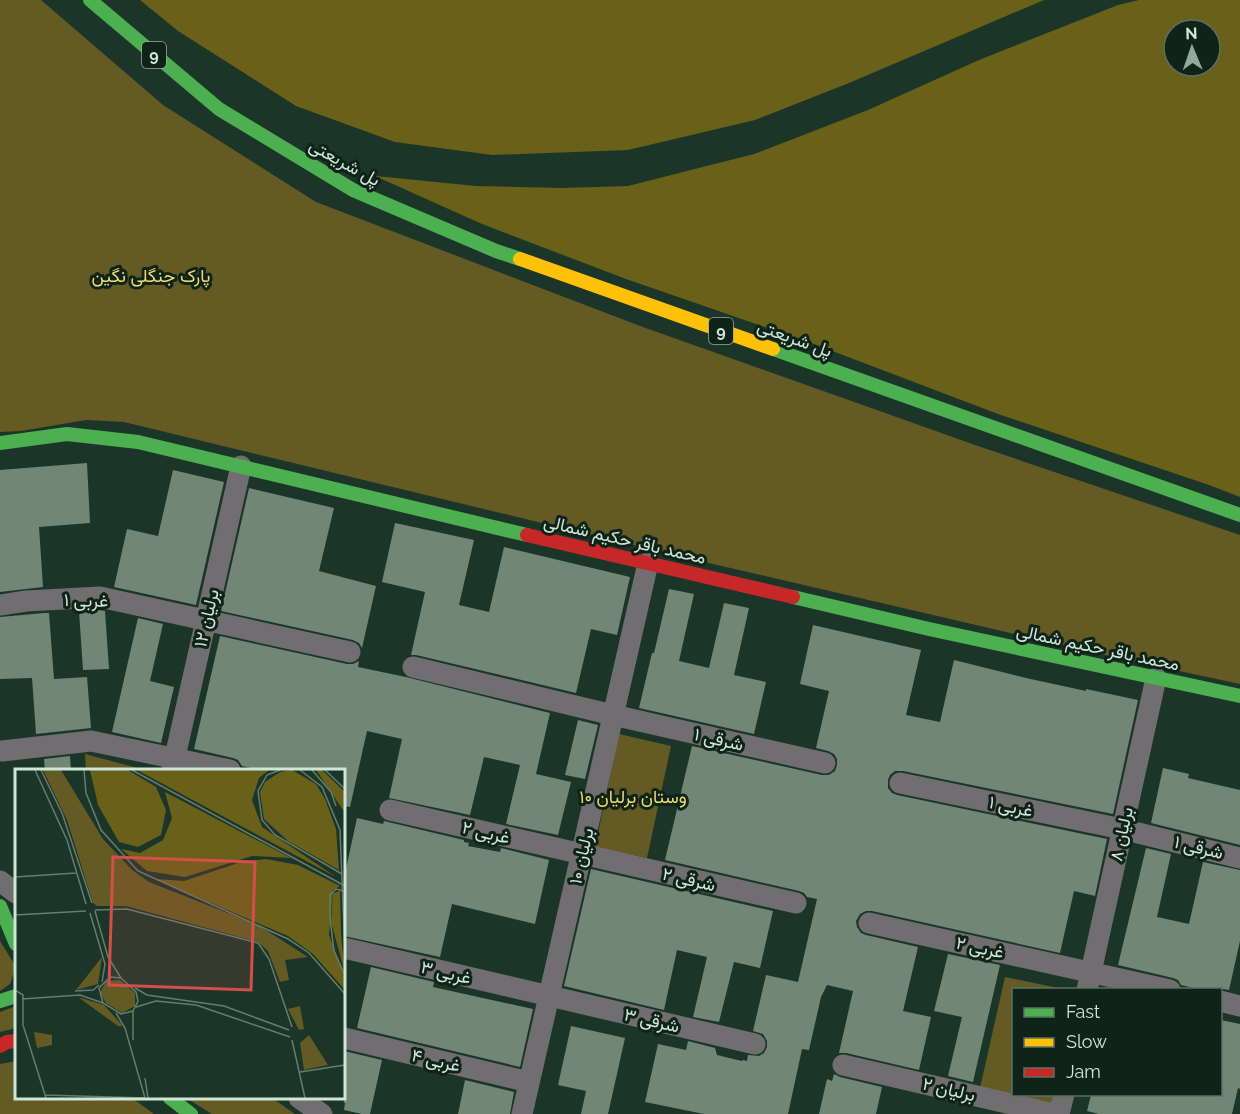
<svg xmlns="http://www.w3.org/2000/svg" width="1240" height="1114" font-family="Raleway,Vazirmatn,sans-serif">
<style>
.green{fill:#635b23}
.forest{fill:#696019;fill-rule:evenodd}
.building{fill:#718674}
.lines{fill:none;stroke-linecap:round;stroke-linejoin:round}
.street{stroke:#706e70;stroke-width:21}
.fast{stroke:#4caf50;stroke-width:14}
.slow{stroke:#ffc107;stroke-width:14}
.jam{stroke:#c62828;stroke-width:14}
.labels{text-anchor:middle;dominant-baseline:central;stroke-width:6;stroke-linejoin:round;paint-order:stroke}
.shield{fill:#0f2318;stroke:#95ac9e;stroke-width:1.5}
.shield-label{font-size:16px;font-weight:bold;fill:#cee7d7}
.street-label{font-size:18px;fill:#cee7d7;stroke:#0f2318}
.park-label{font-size:18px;fill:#efda72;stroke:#0f2318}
.inset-road{fill:none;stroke:#637d6f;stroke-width:1.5}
.view{fill:#d44e4b;fill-opacity:0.15;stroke:#d44e4b;stroke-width:3}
.inset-edge{fill:none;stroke:#cee7d7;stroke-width:3}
</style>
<rect width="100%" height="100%" fill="#1b3629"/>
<!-- green -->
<path class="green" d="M0,0H41L163,105L316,202L640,326L978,446L1240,535V684L1123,659L670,554L124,422L86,420L21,431L0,432Z
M619,734L671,746L647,858L595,847Z
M85,754L145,770H86Z
M0,941L16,967L10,984L0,991Z
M1005,977L1063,989L1014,990V1094L1053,1095L1051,1104L980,1088Z
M16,1006V1028L0,1032V1012Z
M16,1061V1098H132L154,1114H0V1064Z
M186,1098H272L295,1114H212Z"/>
<!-- forest -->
<path class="forest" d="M140,0H1044L849,83L755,120L628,150L492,155L395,142L296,106L178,31Z
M1139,0H1240V497L1209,485L998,414L814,344L626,279L482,224L375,176L476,186L562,188L628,186L754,154L868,110L979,60L1118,5ZM1174,30H1210V66H1174Z"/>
<!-- building -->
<path class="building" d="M87,463L90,523L39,527L43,587L0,592V470Z
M173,470L224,482L196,605L114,587L127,529L158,536Z
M249,488L334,508L319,571L376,586L362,648L359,643L353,640L221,611Z
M395,523L474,540L459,605L489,612L504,547L630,577L617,635L591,629L576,693L416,655H411L425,592L382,582Z
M669,589L694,594L679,661L709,668L724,603L749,608L734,675L766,682L754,734L639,708L652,653H654Z
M99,610L105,611L109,669L83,670L79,611Z
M44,613H49L54,679L87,677L91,728L36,734L32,678L0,679V617Z
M138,618L163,624L150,681L174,687L161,743L112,732Z
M813,625L921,650L906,715L940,722L954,660L1026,678L1086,691V689L1138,700L1113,814L903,771H895L890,775L888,780V788L892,793L897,795L1107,839L1095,896L1074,891L1060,953L872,911H866L860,914L856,921L857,927L861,933L866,935L918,947L903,1011L931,1017L919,1070L846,1053H839L853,991L827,985L821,997L809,1050L802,1049L788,1114H704L645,1102L658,1044L686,1050L688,1041L715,1048L717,1055L742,1061L743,1060L747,1061L748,1055L759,1056L764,1053L767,1047V1041L763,1034L753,1031L766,975L798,982L817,899L807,897L804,893L799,891L665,860L692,746L822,775H829L835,771L837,765V759L834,754L828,751L816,748L829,691L800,684Z
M220,636L347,664H353L359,661L358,667L406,677L550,713L536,774L571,782L558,835L506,824L520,765L484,757L470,815L389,798L402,739L367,731L350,807L344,806V771H266L242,766L238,760L233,758L194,749Z
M578,720L598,725L585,779L565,775Z
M70,756L71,771H45L44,759Z
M1163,768L1189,774L1188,778L1240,790V845L1151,823Z
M357,818L383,824L384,821L464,840V842L469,843L468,846L500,852L501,848L549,860L535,924L452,904L440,957L344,936V878Z
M1146,848L1171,854L1157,917L1189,924L1203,862L1240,870V941L1229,990L1223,989L1202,990L1181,985L1178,980L1173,978L1118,965Z
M591,869L773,911L760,968L734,962L719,1022L693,1017L707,957L677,950L664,1010L564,986Z
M948,954L1000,965L973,1082L948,1076L962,1017L934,1011Z
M371,967L434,982L433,987L533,1009L520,1067L357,1028Z
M1221,1020L1240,1024V1089L1238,1088L1232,1114H1099L1087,1111L1091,1095H1221Z
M571,1026L625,1038L608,1114H581L586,1091L558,1085Z
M344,1051L382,1060L370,1114H362L344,1110L345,1103H344Z
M834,1074L840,1077L882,1087L876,1114H819L827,1079L832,1081Z
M465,1080L514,1092L510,1114H458Z"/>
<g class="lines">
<!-- street -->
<path class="street" d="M0,605L26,601L100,597L350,652
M413,667L613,715L825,763
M2,751L91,741L230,770
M172,770L241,466
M900,783L1122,829L1240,858
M390,810L796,903
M0,881L16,893
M869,923L1170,990
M344,948L755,1044
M1087,990L1156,678
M1220,1001L1240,1006
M344,1038L529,1082
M843,1065L1054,1114
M299,1098L322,1114
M522,1114L648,563
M1059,1114L1064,1094"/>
<!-- fast -->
<path class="fast" d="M90,0L219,109L353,190L496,251L520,259
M773,349L1240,515
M0,443L67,434L138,442L527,535
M793,597L929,629L1240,696
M0,906L16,944
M0,1001L16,996
M170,1098L191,1114"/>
<!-- slow -->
<path class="slow" d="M520,259L773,349"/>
<!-- jam -->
<path class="jam" d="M527,535L793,597
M0,1046L7,1042L16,1041"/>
</g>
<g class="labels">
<!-- shield labels -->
<g class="shield">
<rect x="142" y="42" width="24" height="26" rx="4.5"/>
<rect x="709" y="318" width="24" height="26" rx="4.5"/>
</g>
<g class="shield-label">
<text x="154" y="55">9</text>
<text x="721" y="331">9</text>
</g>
<!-- street labels -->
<g class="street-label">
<text transform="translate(345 162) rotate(29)">پل شریعتی</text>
<text transform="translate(795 338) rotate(20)">پل شریعتی</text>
<text transform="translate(625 539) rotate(13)">محمد باقر حکیم شمالی</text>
<text transform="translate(86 600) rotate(1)">۱ غربی</text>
<text transform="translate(206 618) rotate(-77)">برلیان ۱۲</text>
<text transform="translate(1098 647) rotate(12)">محمد باقر حکیم شمالی</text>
<text transform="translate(719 739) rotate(13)">۱ شرقی</text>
<text transform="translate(1011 806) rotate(12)">۱ غربی</text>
<text transform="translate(486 832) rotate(13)">۲ غربی</text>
<text transform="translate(1121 834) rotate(-78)">برلیان ۸</text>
<text transform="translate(1199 847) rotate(14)">۱ شرقی</text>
<text transform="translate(581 856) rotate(-77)">برلیان ۱۰</text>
<text transform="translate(689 879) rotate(13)">۲ شرقی</text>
<text transform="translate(980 947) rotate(12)">۲ غربی</text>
<text transform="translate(446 972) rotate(13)">۳ غربی</text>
<text transform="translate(652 1020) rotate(13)">۳ شرقی</text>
<text transform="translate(436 1060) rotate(13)">۴ غربی</text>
<text transform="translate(949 1089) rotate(13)">برلیان ۲</text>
</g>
<!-- park labels -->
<g class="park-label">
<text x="151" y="275">پارک جنگلی نگین</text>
<text x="633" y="796">وستان برلیان ۱۰</text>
</g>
</g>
<!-- overview -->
<g transform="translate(15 769)">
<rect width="330" height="330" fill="#1b3629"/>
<path d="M28,1H46L88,70L117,101L134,113L243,156L293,188L270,191L274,211L265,213L253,182L243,173L111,137H82L78,134L52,51ZM87,188L83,215L61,221ZM105,211L120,224V237L107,244L91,234L85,224L91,212ZM63,228L89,236L108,257H103ZM285,237L289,260L284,261L273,240ZM19,263L37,266V276L22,279ZM294,266L313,296L289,301L285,274Z" fill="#635b23"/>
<path d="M75,1H113L141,18L151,41L146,66L123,78L104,73L83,36ZM122,1H254L244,9L237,31L247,58L321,108ZM277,1L301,15L310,30L321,60L324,101L273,72L249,50L245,23L250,13L265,3ZM301,1H307L330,23V44ZM150,23L276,89L237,87L170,108L132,102L106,80L125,84L148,71L157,49ZM251,90L283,96L325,117L318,121L314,166L330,208V221L298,185L273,167L140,110L169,112L226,93ZM325,122L326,166L330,204L316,153L318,124Z" fill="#696019"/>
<path class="inset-road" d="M20,1L52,71L71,135M26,1L47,44L77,134M69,1L71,24L86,61L123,102L273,170L294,184L330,225M117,1L330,117M265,1L252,6L243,22L247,51L260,66L327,105M285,1L307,18L325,61L330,185M297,1L316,23L321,37M310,1L330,20M0,108L61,104M329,122L321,120L315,126V149L319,182L330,206M80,141L112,140L243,174L254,190L277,258M80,142L93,188L106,209M75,144L90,195L87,213M0,146L71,142M95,208L106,209L121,223L123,232L118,242L106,245L88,234L84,219ZM120,219L132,226L209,237L274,261M0,221L8,226V256L31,329M60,222L78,221L84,216M7,230L65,226L88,234M121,238L141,232L181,236L275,268M118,242V271M101,244L110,259L130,329M277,271L290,329M285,303L330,296M130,309L133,329M30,326L129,329"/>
<path class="view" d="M98,88L240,93L236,221L94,216Z"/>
<rect width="330" height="330" class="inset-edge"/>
</g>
<!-- legend -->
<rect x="1012" y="988" width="210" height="108" fill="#0f2318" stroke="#5b7164" stroke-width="1.5"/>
<rect x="1024" y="1008" width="30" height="9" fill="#4caf50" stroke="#5b7164" stroke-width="1.5"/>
<text x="1066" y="1018" font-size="18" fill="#cee7d7">Fast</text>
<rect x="1024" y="1038" width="30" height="9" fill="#ffc107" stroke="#5b7164" stroke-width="1.5"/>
<text x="1066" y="1048" font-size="18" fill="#cee7d7">Slow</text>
<rect x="1024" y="1068" width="30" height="9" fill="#c62828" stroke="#5b7164" stroke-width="1.5"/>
<text x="1066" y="1078" font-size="18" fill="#cee7d7">Jam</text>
<!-- north arrow -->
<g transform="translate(1192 48) rotate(358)"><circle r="28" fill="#0f2318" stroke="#5b7164" stroke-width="1.5"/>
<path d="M0-4.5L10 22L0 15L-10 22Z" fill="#8fa99a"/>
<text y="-9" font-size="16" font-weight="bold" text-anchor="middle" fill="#cee7d7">N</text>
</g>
</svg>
